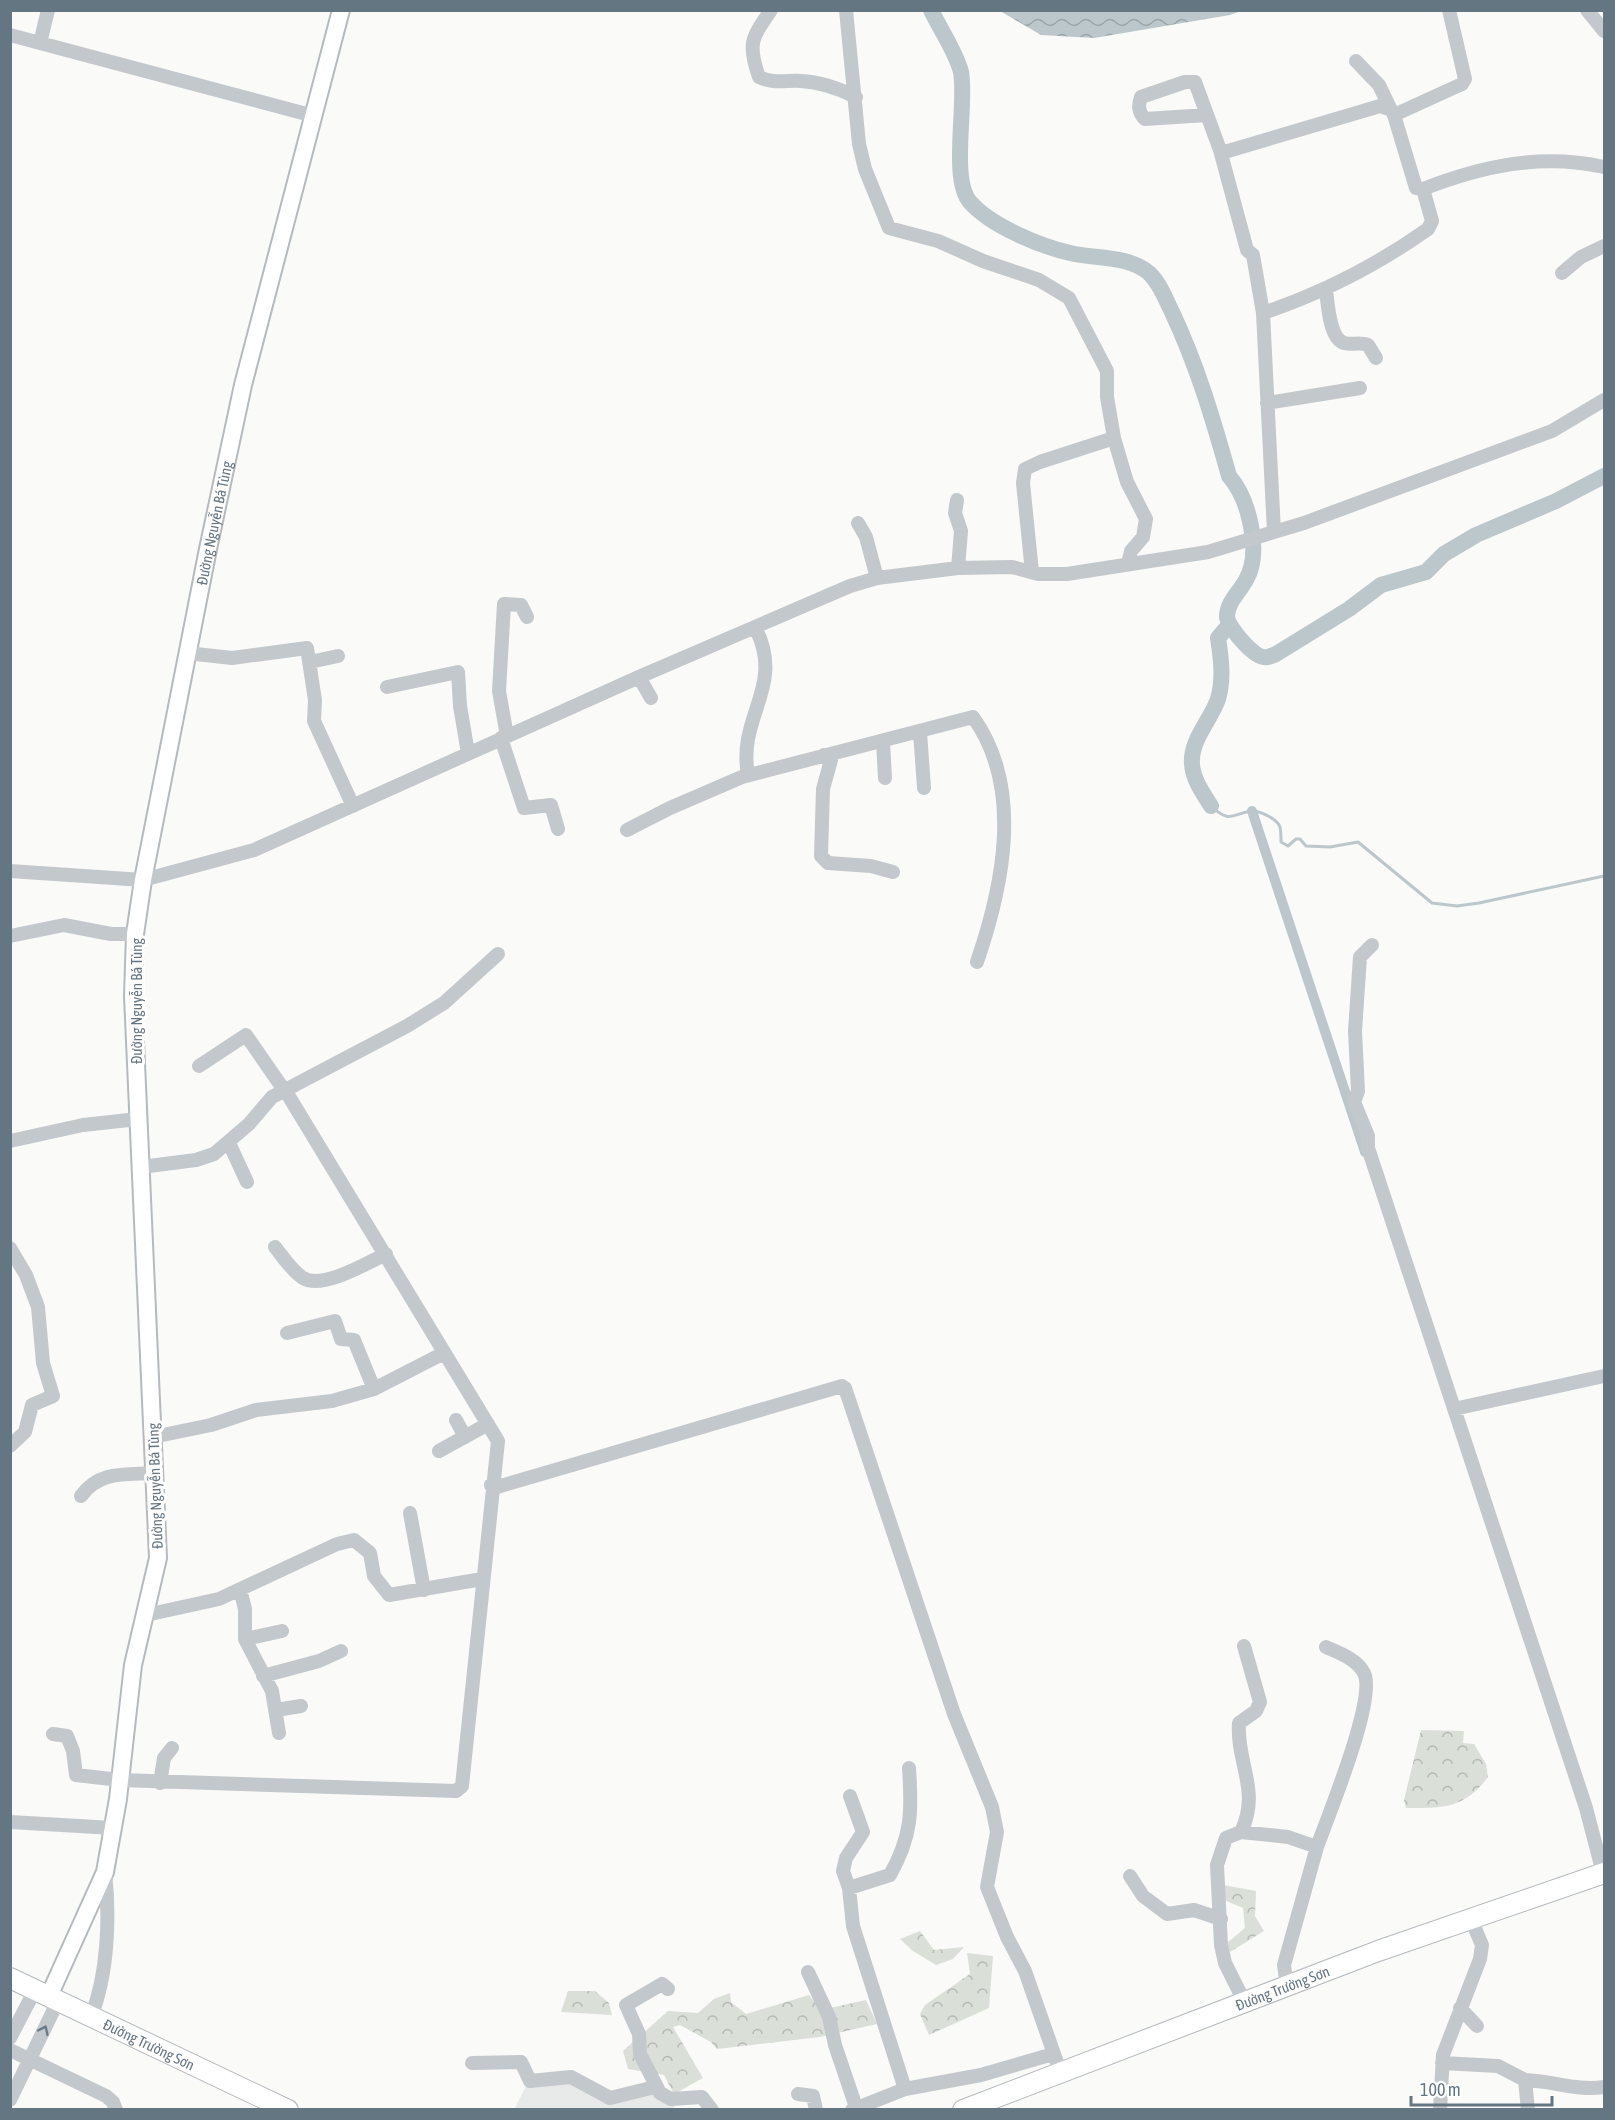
<svg xmlns="http://www.w3.org/2000/svg" width="1615" height="2120" font-family="'Asap Condensed',sans-serif">
<style>
.built{fill:#e8e9e9}
.forest{fill:url(#forest-crowns)}
.water{fill:url(#water-waves)}
.lines{fill:none;stroke-linecap:round;stroke-linejoin:round}
.stream{stroke:#bbc7cb;stroke-width:3}
.canal{stroke:#bbc7cb;stroke-width:10}
.river{stroke:#bbc7cb;stroke-width:16}
.major-casing{stroke:#b5babe;stroke-width:20}
.highway-casing{stroke:#b4b9bd;stroke-width:22}
.minor{stroke:#c3c8cc;stroke-width:14}
.major{stroke:#fff;stroke-width:16}
.highway{stroke:#fff;stroke-width:20}
.oneway{stroke:#6a7a87}
.labels{text-anchor:middle;dominant-baseline:central;stroke-width:6;stroke-linejoin:round;paint-order:stroke}
.street-label{font-size:15px;fill:#657683;stroke:#fff}
</style>
<defs>
<pattern id="forest-crowns" width="20" height="18" patternUnits="userSpaceOnUse" patternTransform="scale(1.5)"><rect width="20" height="18" fill="#dadfd7"/><path d="M2 6a3 3 0 1 1 6 0M12 15a3 3 0 1 1 6 0" fill="none" stroke="#b4b9b4"/></pattern>
<pattern id="water-waves" width="16" height="10" patternUnits="userSpaceOnUse" patternTransform="scale(1.5)"><rect width="16" height="10" fill="#bbc7cb"/><path d="M0 5q4-4 8 0t8 0" fill="none" stroke="#9ca6aa"/></pattern>
</defs>
<rect width="100%" height="100%" fill="#fafaf8"/>
<!-- built -->
<path class="built" d="M556,2076L610,2099L655,2089L672,2101L675,2109L514,2110L526,2086Z"/>
<!-- forest -->
<path class="forest" d="M1421,1730L1464,1731L1463,1743L1474,1744L1486,1764L1488,1777C1464,1809 1443,1808 1406,1808L1404,1800Z
M1223,1885L1256,1891L1255,1916L1264,1931L1230,1952L1227,1943L1245,1928L1243,1908L1224,1900Z
M920,1931L934,1950L964,1947L953,1959L936,1965L913,1951L900,1939Z
M967,1953L993,1956L989,2008L929,2035L920,2014L925,2005L970,1974Z
M568,1991H595L609,2003L612,2015L561,2012Z
M730,1993L731,2002L746,2014L809,1995L821,2010L866,2000L877,2024L820,2037L717,2049L711,2042L680,2025L673,2027L703,2078L674,2094L664,2075L628,2069L623,2051L668,2011L698,2013L714,1999Z"/>
<!-- water -->
<path class="water" d="M1000,11H1241L1230,15L1094,38L1041,35Z"/>
<g class="lines">
<!-- stream -->
<path class="stream" d="M1211,806C1230,824 1232,814 1251,811C1259,810 1277,819 1280,827C1281,831 1281,837 1281,842L1288,846L1296,839H1300L1306,846L1330,847L1358,842L1432,903L1457,906L1479,903L1604,876"/>
<!-- canal -->
<path class="canal" d="M1252,811L1365,1152"/>
<!-- river -->
<path class="river" d="M931,10C940,29 956,52 961,72C967,104 950,179 970,202C991,226 1040,246 1070,253C1095,259 1128,255 1149,273C1160,283 1166,300 1172,312C1197,365 1213,419 1229,476C1249,499 1262,552 1246,580C1239,593 1227,602 1227,617C1228,627 1252,655 1263,657C1268,658 1272,656 1276,654L1349,609L1381,585L1426,572L1444,554L1476,535L1556,501L1604,476
M1211,806C1203,793 1193,780 1192,764C1190,740 1211,720 1218,699C1224,679 1221,657 1218,638L1229,625"/>
<defs>
<g id="major">
<path id="s1" d="M49,1996L105,1872L118,1799L133,1665L158,1558L133,996L135,934L143,880L208,549L243,385L341,10"/>
</g>
<g id="highway">
<path id="s2" d="M10,1978L288,2110"/>
<path id="s3" d="M963,2110L1378,1951L1604,1873"/>
</g>
</defs>
<!-- major casing -->
<use href="#major" class="major-casing"/>
<!-- highway casing -->
<use href="#highway" class="highway-casing"/>
<!-- minor -->
<path class="minor" d="M771,10C752,38 747,43 759,77C773,84 786,80 801,81C821,82 838,88 856,97
M846,10L859,144L865,169L889,228L938,241L983,261L1039,280L1069,298L1107,371V397L1114,438L1127,482L1146,519L1143,537L1131,551L1128,564
M1587,10L1604,31
M10,35L314,116
M40,43L48,10
M1356,61L1379,85L1391,110
M1207,115L1145,119C1138,112 1138,106 1141,97L1185,82H1195L1220,150L1228,151L1380,106L1391,110L1394,115L1416,188L1423,189C1482,166 1541,153 1604,167
M1394,115L1462,84L1465,79L1449,10
M1220,150L1247,250L1253,255L1263,313L1274,532
M1562,273L1581,257L1604,246
M1326,290C1328,304 1329,338 1344,343C1352,345 1360,342 1368,345L1376,358
M1263,313C1323,293 1377,265 1428,229L1432,221L1423,189
M1267,403L1360,388
M957,500L955,513L961,531L958,568
M858,523L866,537L877,578
M1032,572L1023,483L1025,469L1040,462L1114,438
M187,653L232,658L307,648L315,700L314,721L353,806
M310,662L338,656
M639,677L651,698
M387,687L458,672L460,706L468,753
M920,732L924,788
M507,736L499,691L504,604L521,605L527,617
M501,738L524,808L551,805L558,829
M883,742L885,778
M824,755L831,760L823,789L821,856L828,863L871,866L893,872
M748,775C737,715 786,687 755,627
M627,830L670,808L742,777L973,717C1024,788 1003,886 977,962
M10,871L143,880L254,850L639,677L850,586L877,578L958,568L1012,567L1038,574H1067L1208,552L1304,523L1552,431L1604,400
M10,936L64,925L111,934H135
M1372,945L1360,957L1355,1031L1358,1091L1354,1102L1368,1136V1148L1586,1808L1603,1873
M199,1066L246,1035L284,1090
M10,1141L83,1125L138,1119
M229,1143L247,1182
M141,1167L196,1160L214,1154L249,1124L272,1097L407,1026L444,1003L498,954
M275,1247C283,1257 292,1271 303,1278C322,1290 367,1263 386,1254
M10,1248L26,1275L38,1307L43,1363L53,1396L32,1405L25,1432L10,1446
M287,1333L335,1321L341,1339L354,1340L374,1389
M1454,1409L1604,1376
M456,1420L465,1437
M153,1437L211,1425L256,1410L332,1401L374,1389L444,1353
M439,1451L488,1424
M491,1485L497,1487L842,1386L845,1388L954,1714L992,1807L997,1832L987,1887L1007,1937L1025,1971L1061,2074
M81,1496C100,1470 126,1475 155,1473
M410,1513L424,1590
M240,1589L245,1609V1639L272,1691L279,1733
M146,1615L219,1599L337,1544L354,1540L370,1553L374,1576L389,1595L482,1579
M245,1639L282,1631
M1244,1646L1260,1702L1256,1711L1239,1723C1236,1762 1261,1791 1241,1832L1288,1837L1317,1847L1284,1965L1287,1986
M263,1676L319,1661L341,1651
M276,1710L301,1706
M53,1734L67,1736L73,1751L76,1775L120,1780L456,1791L462,1786L498,1441L285,1090
M160,1783L164,1758L172,1748
M850,1796L863,1832L846,1858L843,1871L849,1888L853,1926L905,2089
M10,1822L113,1828
M1241,1832L1226,1838L1217,1865L1221,1945L1225,1963L1244,2001
M1317,1847C1328,1816 1377,1698 1364,1673C1357,1659 1339,1653 1326,1647
M1130,1876L1143,1896L1167,1914L1194,1910L1221,1919
M849,1888L890,1875C912,1836 912,1811 909,1768
M808,1972L829,2017L835,2045L856,2107
M668,1989L662,1984L626,2005L639,2034L640,2054L660,2093L671,2099L702,2097L712,2110
M1460,2008L1477,2026
M91,2017C108,1974 110,1917 105,1872
M10,2038L35,1990
M10,2050L106,2096L113,2102L116,2110
M472,2063L521,2062L530,2081L571,2077L610,2098L655,2087
M1442,2063L1498,2066L1525,2080
M798,2094L813,2096L816,2110
M10,2100L58,2001
M852,2110L905,2089L981,2075L1053,2054
M1440,2110L1443,2055L1480,1959L1482,1945L1471,1919
M1528,2110L1525,2080C1553,2081 1577,2091 1604,2087"/>
<!-- major -->
<use href="#major" class="major"/>
<!-- highway -->
<use href="#highway" class="highway"/>
</g>
<!-- one-way arrows -->
<defs><path id="oneway-chevron" d="M-2-3.5L2.5 0L-2 3.5" fill="none" stroke-width="1.6" stroke-linecap="round" stroke-linejoin="round" transform="scale(1.5)"/></defs>
<use class="oneway" href="#oneway-chevron" transform="translate(44 2030) rotate(-65)"/>
<g class="labels">
<!-- street labels -->
<g class="street-label">
<text stroke="none"><textPath href="#s1" startOffset="1498">Đường Nguyễn Bá Tùng</textPath></text>
<text transform="translate(136 1001) rotate(-90)">Đường Nguyễn Bá Tùng</text>
<text transform="translate(155 1486) rotate(-92)">Đường Nguyễn Bá Tùng</text>
<text stroke="none"><textPath href="#s3" startOffset="342">Đường Trường Sơn</textPath></text>
<text stroke="none"><textPath href="#s2" startOffset="154">Đường Trường Sơn</textPath></text>
</g>
</g>
<!-- border -->
<rect width="1615" height="2120" fill="none" stroke="#657683" stroke-width="24"/>
<!-- scale -->
<path d="M1411 2096v9h141v-9" fill="none" stroke="#657683" stroke-width="3"/>
<text x="1420" y="2096" font-size="18" fill="#657683" stroke="#ffffff" stroke-width="4.5" paint-order="stroke">100 m</text>
</svg>
